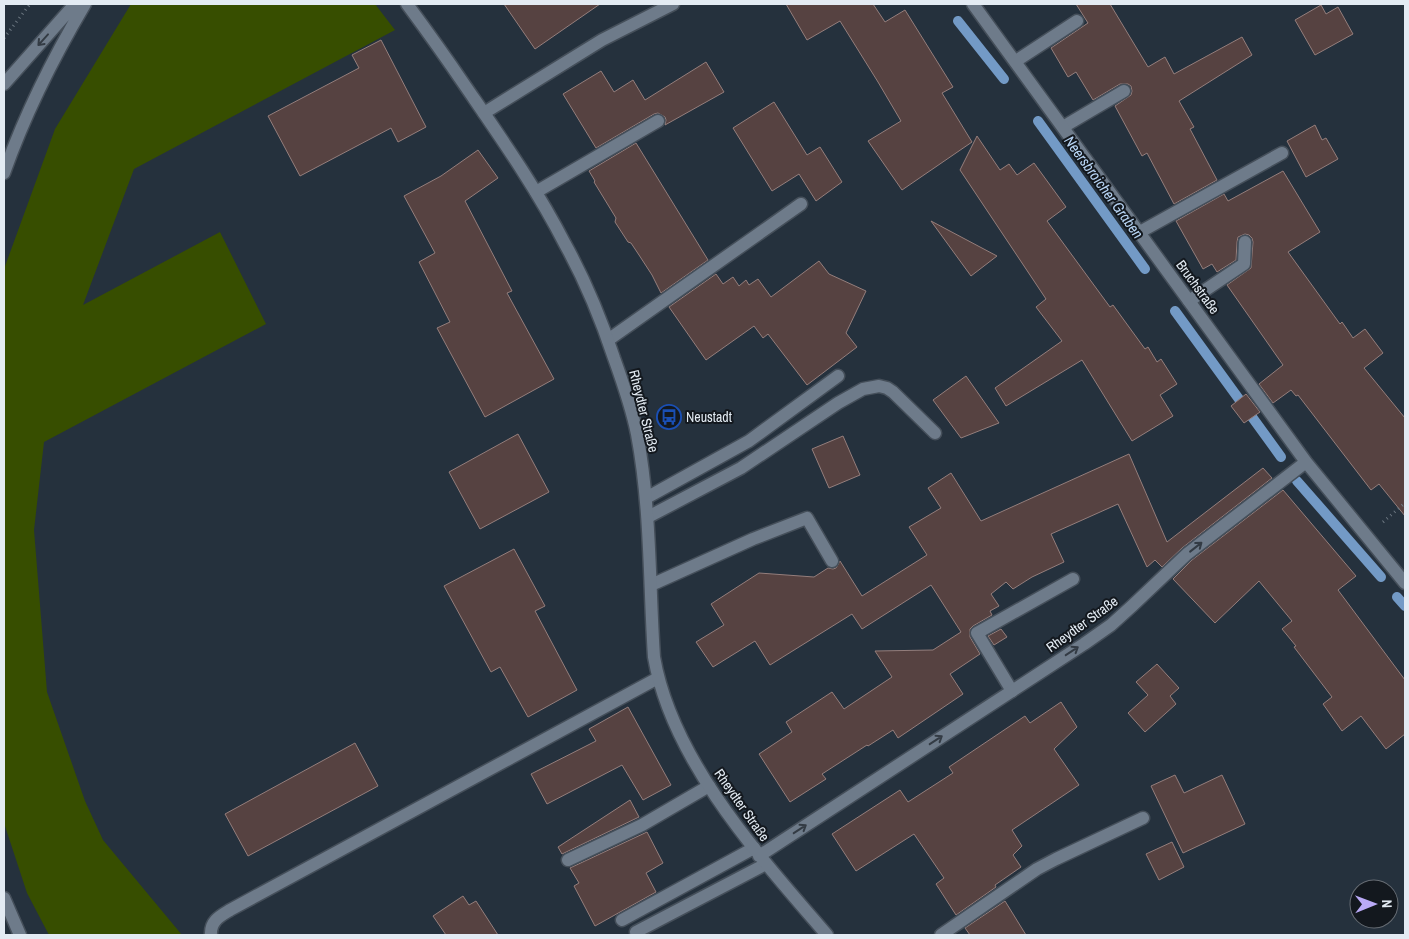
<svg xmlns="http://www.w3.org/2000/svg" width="1409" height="939" font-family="'Archivo Narrow',sans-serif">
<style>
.green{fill:#374e00}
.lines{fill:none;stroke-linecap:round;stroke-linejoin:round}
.stream{stroke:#739ac6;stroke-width:10}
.building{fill:#564241;stroke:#947e7c}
.service-casing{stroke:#454f5a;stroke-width:15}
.minor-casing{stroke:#454f5a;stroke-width:15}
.secondary-casing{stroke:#454f5a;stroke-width:15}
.path{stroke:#6e7983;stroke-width:3;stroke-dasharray:1 4;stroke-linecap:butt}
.service{stroke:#6e7b8a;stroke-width:12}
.minor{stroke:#6e7b8a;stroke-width:12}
.secondary{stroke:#6e7b8a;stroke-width:12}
.oneway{stroke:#333b44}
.labels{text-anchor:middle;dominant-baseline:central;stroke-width:4;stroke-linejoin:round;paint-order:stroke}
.street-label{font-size:14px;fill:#e3ebf3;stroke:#13181e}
.poi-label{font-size:14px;fill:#e3ebf3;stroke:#13181e;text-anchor:start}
.water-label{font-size:15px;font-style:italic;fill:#b8d5f5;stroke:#13181e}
</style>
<rect width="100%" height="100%" fill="#25313d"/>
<!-- green -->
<path class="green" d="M131,4H375L395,30L134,169L83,305L220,232L266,324L44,442L34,530L47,692L85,801L103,840L182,935H49L27,893L4,823V269L55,129Z"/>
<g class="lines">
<!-- stream -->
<path class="stream" d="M958,21L1004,79
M1038,121L1145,269
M1175,311L1281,457
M1297,481L1381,577
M1397,597L1405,606"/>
</g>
<!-- building -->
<path class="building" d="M504,4H600L535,49Z
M786,4H873L885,22L905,10L953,87L942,93L972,142L902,190L868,141L901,121L878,82L840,21L807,40Z
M1076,4H1110L1148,67L1165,57L1174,74L1242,37L1252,55L1179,101L1194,127L1190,129L1217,180L1174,204L1147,153L1142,156L1115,106L1131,95L1132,91L1131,86L1128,84H1120L1093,100L1076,72L1068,77L1051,48L1088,23Z
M1321,5L1326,14L1338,7L1353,34L1315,55L1295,20Z
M381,40L426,127L398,142L391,128L300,176L268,116L359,68L352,55Z
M706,62L724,92L665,125L666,120L665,117L658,113L654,114L596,148L563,94L601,71L614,92L633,80L645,100Z
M774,102L807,155L820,147L842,182L816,201L799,174L772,191L733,128Z
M1315,125L1322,140L1326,138L1338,159L1306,177L1287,141Z
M977,136L1000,170L1009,164L1017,175L1034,163L1066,207L1047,221L1110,307L1113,305L1145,349L1148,347L1157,362L1161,359L1177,384L1160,395L1173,416L1132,441L1082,360L1006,406L995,388L1062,341L1036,307L1046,299L960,170Z
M636,143L708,260L661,293L652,275L639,255L631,243L628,242L615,222L616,218L594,182L595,181L589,171Z
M478,150L498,178L465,201L512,291L507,293L554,379L485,417L437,328L450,322L419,262L435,253L404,196L441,176Z
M1283,171L1320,232L1288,252L1340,324L1342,322L1353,338L1365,329L1383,353L1364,368L1405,418V516L1379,484L1371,490L1298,395L1296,396L1291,390L1273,403L1259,384L1283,365L1227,285L1251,268L1253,242L1252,238L1249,235L1245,234L1238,237L1237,242L1236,260L1217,272L1212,264L1203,269L1176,221L1224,194L1228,201Z
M931,221L997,256L971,276Z
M819,261L829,274L866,291L846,333L857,347L807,385L768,334L763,338L754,326L706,360L669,307L716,274L723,284L733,277L739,286L746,280L749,285L758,279L771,297Z
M966,376L999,423L961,438L933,400Z
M1246,394L1260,412L1244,423L1231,406Z
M518,434L549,492L480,529L449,472Z
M843,436L860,475L829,488L812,449Z
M1129,454L1167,542L1263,468L1272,478L1182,548L1162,567L1155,560L1147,567L1118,504L1051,534L1064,562L1032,577L1013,589L1006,582L991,594L999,606L990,611L992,615L973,626L970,629V637L980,654L950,674L963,694L898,738L893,730L868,746L867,745L822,774L826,779L790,802L759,754L792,732L786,722L832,692L844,709L892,677L875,651L933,650L961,632L931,585L862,629L852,614L770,665L755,641L713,667L696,642L724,625L711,604L759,573L814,577L828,568L833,569L836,568L840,561L862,596L927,555L909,527L941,508L928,488L951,473L981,521Z
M1283,490L1356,576L1338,590L1405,680V734L1386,749L1361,716L1342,731L1323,704L1332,697L1294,647L1296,646L1282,629L1292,621L1259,581L1215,623L1173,579L1192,560Z
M514,549L545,606L535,611L577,690L528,717L500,667L491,672L444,586Z
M1001,629L1007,637L994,645L988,636Z
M1157,664L1179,688L1170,696L1176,704L1145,732L1128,713L1148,695L1136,682Z
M1061,702L1077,727L1054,749L1079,785L1012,830L1022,846L1013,855L1021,867L995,885L996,887L956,915L936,884L944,878L914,834L856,871L832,834L900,790L908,802L953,773L949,767L1025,716L1030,723Z
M628,707L671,785L643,800L622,765L547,804L531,774L596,741L589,729Z
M355,743L378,786L248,856L225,814Z
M1175,775L1184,793L1222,775L1245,824L1183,853L1151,786Z
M630,800L639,817L562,854L558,847Z
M647,832L663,863L646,873L656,892L595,926L574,886L579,883L570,868Z
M1172,842L1184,867L1159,880L1146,854Z
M463,896L469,905L476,901L498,935H446L433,916Z
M1005,901L1026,935H970L965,928Z"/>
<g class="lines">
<defs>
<path id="service" d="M1016,61L1077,21
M484,113L602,40L673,4
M1063,127L1124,91
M536,192L658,121
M1140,232L1282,153
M1189,301L1244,264L1245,242
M608,340L801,204
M646,498L749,441L838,376
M648,517L741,468L838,403L863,389L879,386L887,388L893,392L935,433
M651,585L753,539L807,518L832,561
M1012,691L977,633L1073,579
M568,860L642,825L709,786
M622,920L754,848
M636,932L766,864
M211,935C210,921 220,916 230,910L658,678
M941,935L1037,869L1056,859L1143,818"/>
<path id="minor" d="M407,4C427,31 447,59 466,87C501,138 537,189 565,244C585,280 601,319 614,358C623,383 632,409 637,434C651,508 649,582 654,657C672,761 760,857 827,935
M973,4L1306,462L1405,583
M759,856L1084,644L1111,625L1132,606L1187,554L1306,462"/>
<path id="secondary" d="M4,84L75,4
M4,173C25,114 53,58 85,4
M4,898L20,935"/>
</defs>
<!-- service casing -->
<use href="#service" class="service-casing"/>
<!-- minor casing -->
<use href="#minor" class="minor-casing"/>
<!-- secondary casing -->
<use href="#secondary" class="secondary-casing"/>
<!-- path -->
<path class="path" d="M4,38L30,4
M1383,522L1405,503"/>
<!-- service -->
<use href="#service" class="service"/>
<!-- minor -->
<use href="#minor" class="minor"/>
<!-- secondary -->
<use href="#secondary" class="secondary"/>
</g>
<!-- one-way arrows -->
<defs><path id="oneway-shaft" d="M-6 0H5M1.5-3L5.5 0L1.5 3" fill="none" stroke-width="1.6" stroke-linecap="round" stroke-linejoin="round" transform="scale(1.25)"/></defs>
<g class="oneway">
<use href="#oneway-shaft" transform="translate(43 40) rotate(132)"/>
<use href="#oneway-shaft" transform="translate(1196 547) rotate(-38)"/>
<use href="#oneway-shaft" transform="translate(1072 651) rotate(-33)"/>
<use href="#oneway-shaft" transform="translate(936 740) rotate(-33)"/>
<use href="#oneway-shaft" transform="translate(800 829) rotate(-33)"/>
</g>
<!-- icons -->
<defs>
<symbol id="bus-ring" viewBox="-11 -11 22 22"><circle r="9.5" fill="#13181e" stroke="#1a4fb4" stroke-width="1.5"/><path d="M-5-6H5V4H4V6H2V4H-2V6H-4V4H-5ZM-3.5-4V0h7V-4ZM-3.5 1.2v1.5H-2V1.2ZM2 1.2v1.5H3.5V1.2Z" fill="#1a4fb4"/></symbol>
</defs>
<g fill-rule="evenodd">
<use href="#bus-ring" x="655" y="403" width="28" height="28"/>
</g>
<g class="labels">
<!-- street labels -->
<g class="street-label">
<text transform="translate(1198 287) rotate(54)">Bruchstraße</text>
<text transform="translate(644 411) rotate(76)">Rheydter Straße</text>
<text transform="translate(1082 624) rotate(-36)">Rheydter Straße</text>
<text transform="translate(742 805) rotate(55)">Rheydter Straße</text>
</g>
<!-- poi labels -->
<g class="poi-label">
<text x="686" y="417">Neustadt</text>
</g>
<!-- water labels -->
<g class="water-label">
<text transform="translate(1104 187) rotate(54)">Neersbroicher Graben</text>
</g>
</g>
<!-- border -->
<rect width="1409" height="939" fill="none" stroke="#e3ebf3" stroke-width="10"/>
<!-- north arrow -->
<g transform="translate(1374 904) rotate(89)"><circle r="24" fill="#13181e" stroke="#666c73"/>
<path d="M0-4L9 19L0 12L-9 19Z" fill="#baaaf6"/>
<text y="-8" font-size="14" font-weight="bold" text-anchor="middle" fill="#e3ebf3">N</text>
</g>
</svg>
